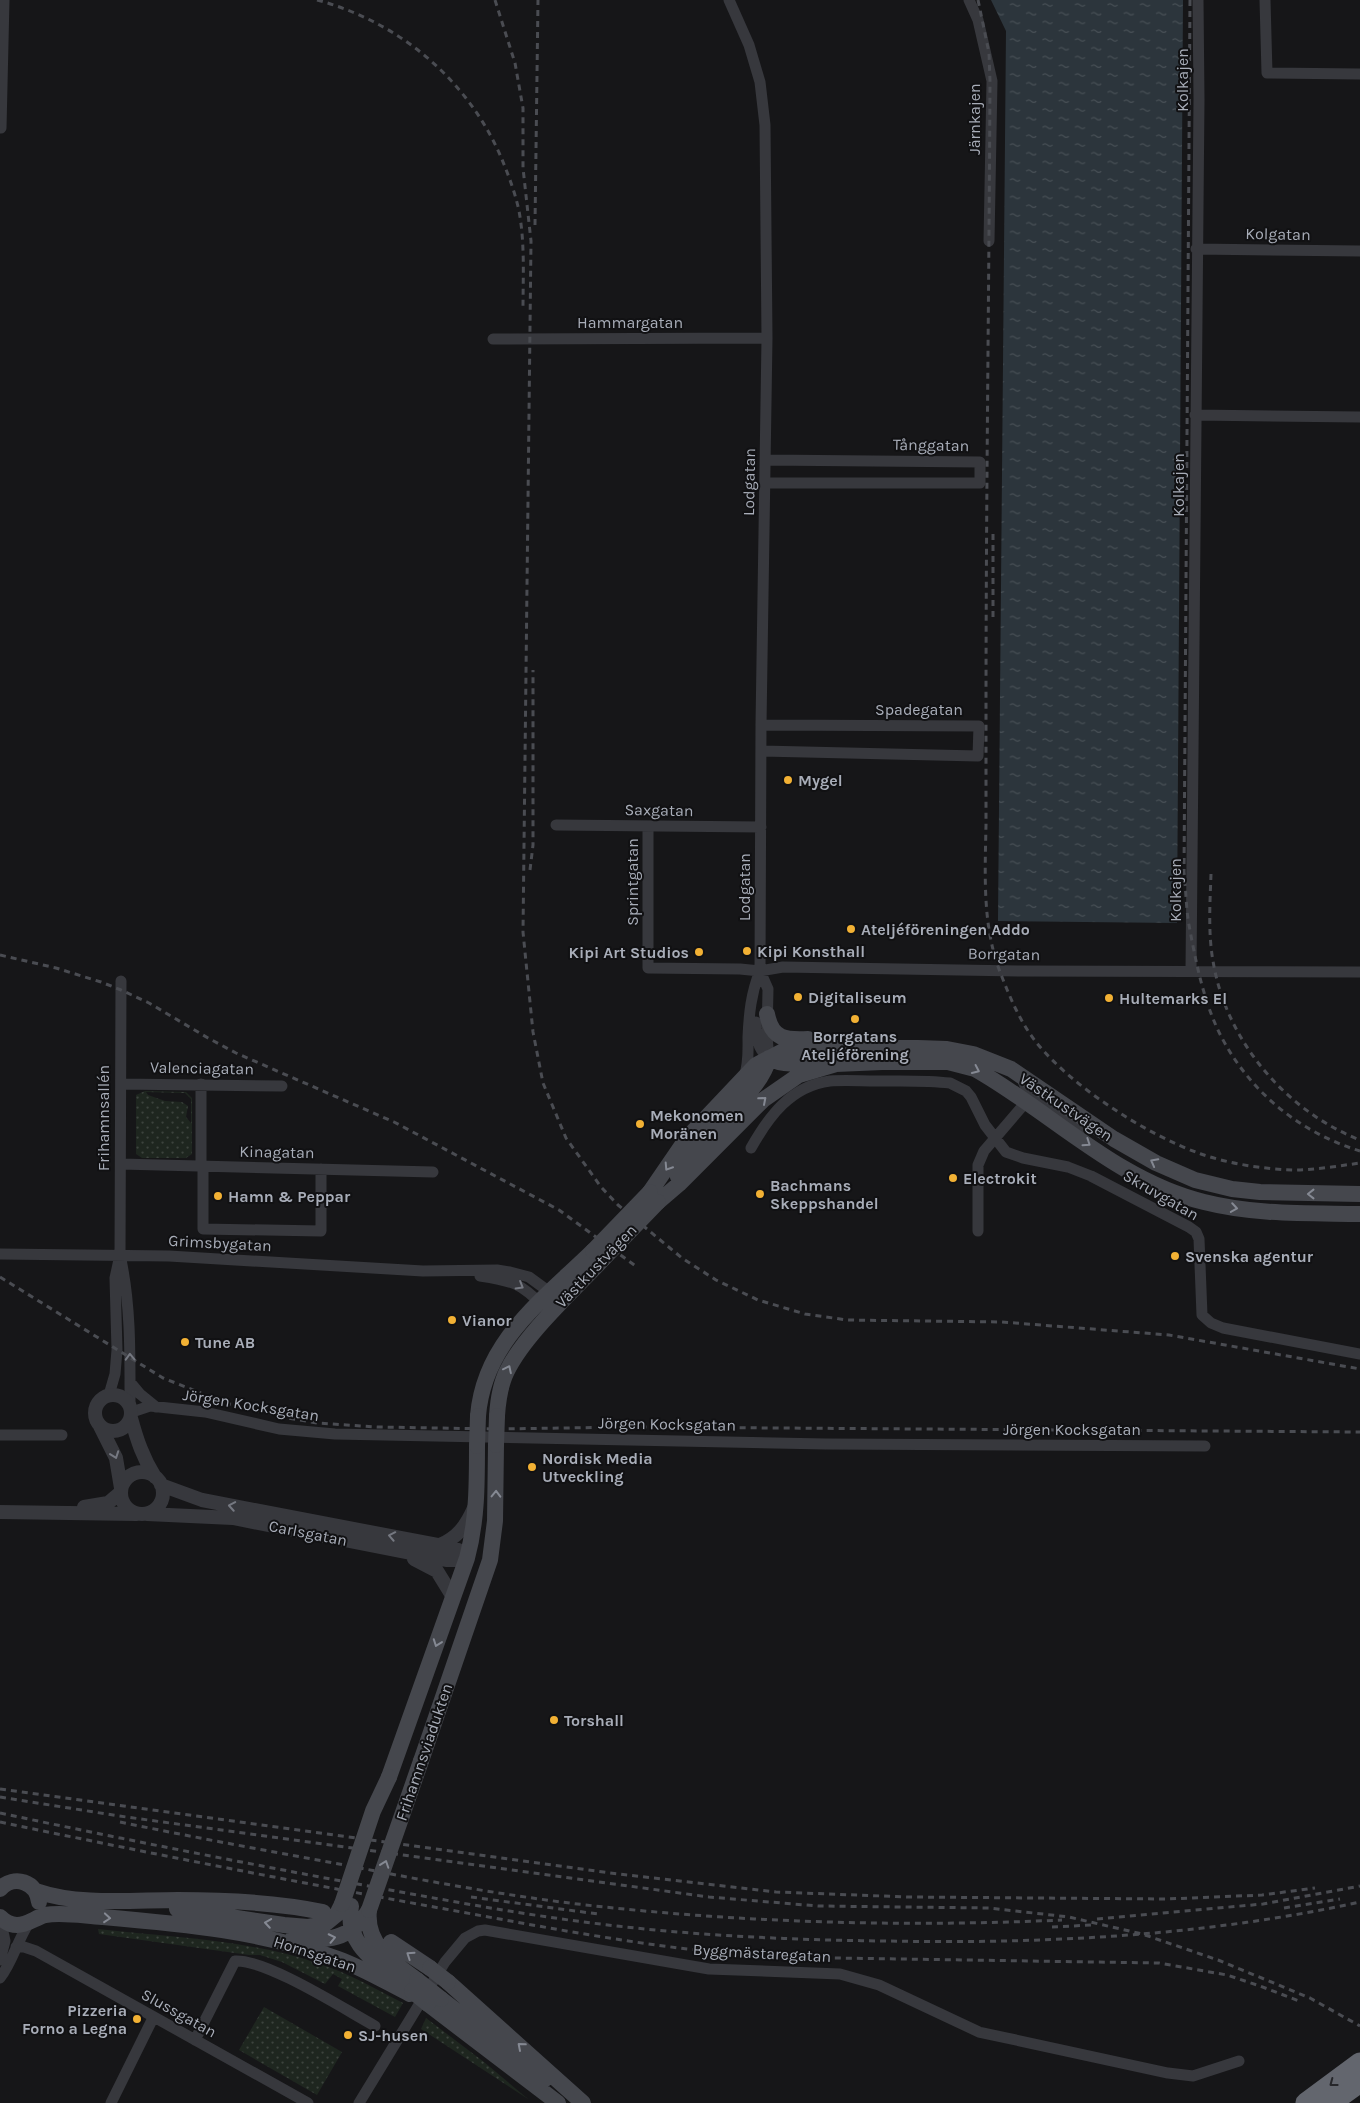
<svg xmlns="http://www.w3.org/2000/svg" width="1360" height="2103" font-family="Karla,sans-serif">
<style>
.grass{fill:url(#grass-dots);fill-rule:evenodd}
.water{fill:url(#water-ripples)}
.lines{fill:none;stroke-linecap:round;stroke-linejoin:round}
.minor{stroke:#37383d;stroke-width:11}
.tertiary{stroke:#37383d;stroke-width:14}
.secondary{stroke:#45474d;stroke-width:16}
.motorway{stroke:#63666e;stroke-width:21}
.rail{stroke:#4a4c52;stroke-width:3;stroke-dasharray:6 5;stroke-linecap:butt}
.secondary-bridge{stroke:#45474d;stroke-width:16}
.oneway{stroke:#858993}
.oneway2{stroke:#757881}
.oneway3{stroke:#26262a}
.poi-dot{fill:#f2b134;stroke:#111113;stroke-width:2}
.labels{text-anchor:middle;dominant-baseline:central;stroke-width:4;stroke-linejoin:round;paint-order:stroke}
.street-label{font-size:16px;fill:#a8adb8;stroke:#111113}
.poi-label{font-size:16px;font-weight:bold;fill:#a8adb8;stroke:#111113;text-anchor:start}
</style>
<defs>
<pattern id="grass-dots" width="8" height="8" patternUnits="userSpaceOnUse" patternTransform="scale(1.25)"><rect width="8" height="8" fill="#1e261f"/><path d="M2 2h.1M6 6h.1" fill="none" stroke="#3c433d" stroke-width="1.8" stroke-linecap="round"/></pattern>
<pattern id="water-ripples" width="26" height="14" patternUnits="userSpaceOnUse" patternTransform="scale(1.25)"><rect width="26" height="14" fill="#2c353c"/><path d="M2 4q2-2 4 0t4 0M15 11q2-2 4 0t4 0" fill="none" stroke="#485056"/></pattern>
</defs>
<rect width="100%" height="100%" fill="#161618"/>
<!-- grass -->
<path class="grass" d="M145,1091L186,1092L192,1098V1154L186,1158H142L136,1154V1095ZM146,1092L185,1093L191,1099V1123L186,1117L188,1106L182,1102L165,1101L148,1095Z
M98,1929C170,1937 252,1940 320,1964C350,1974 376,1989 403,2003L395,2017L338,1986L342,1979L333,1974L325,1984L282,1962L260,1955H249L99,1934Z
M264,2007L342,2052L317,2095L239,2050Z
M426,2018L484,2062L528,2099L421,2029Z"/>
<!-- water -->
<path class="water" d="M991,0H1183L1177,923L998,921L1006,31Z"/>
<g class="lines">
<!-- minor -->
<path class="minor" d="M729,0L749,45L760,82L765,125L767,338L761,725L760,971L768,989L767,1037L769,1058
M969,0L978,20L992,81L989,241
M1265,0L1267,73L1360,74
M1,128L4,0
M1196,249L1360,251
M493,339L767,338
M1195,415L1360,417
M765,483H980V462L766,460
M761,751L978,756L979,726L761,725
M556,825L761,827
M648,826V968L740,969L760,971L783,967L1020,971L1360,972
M1191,971L1199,99L1198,0
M756,1022C756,1036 757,1049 769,1058
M744,1077C749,1064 748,1050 748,1037C749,1014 751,993 760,971
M1021,1077L1027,1090L1026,1102L1035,1099L1089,1130
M121,1084L282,1086
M751,1148C769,1116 791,1086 830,1081C845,1080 861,1081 876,1081C901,1081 925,1080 950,1083L966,1091L971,1097L985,1125L1006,1152L1023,1158L1068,1167L1091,1176L1189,1227L1196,1232L1199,1239L1202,1315L1211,1323L1223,1328L1360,1354
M121,1164L433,1172
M201,1166V1084
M203,1166V1229L321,1231V1169
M978,1231V1165L984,1151L1026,1102
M0,1254L169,1256L423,1271L497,1270L510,1272L529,1277L555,1296
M121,1260C131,1307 130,1357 130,1406
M480,1276C513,1281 521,1283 544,1307
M130,1382L140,1394L156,1407
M109,1395L115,1374L117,1350L115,1278L120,1255L121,981
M132,1412L150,1406L168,1408L205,1412L279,1429L335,1434L826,1444L1205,1446
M0,1435H62
M0,1918L5,1941L0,1960
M16,1947H24L36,1951L308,2103
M0,1978C13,1961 17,1941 29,1923
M195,2040L235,1961C266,1959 344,2009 375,2026
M111,2103L153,2018
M359,2103L445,1962L465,1938L478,1931L485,1930L709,1969L840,1974L879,1985L979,2032L1168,2073L1193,2076L1239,2061"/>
<!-- tertiary -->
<path class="tertiary" d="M95 1413a18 18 0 1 1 36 0a18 18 0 1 1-36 0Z
M131,1418C137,1440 143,1458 155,1477
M100,1426L116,1458L121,1488
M121 1493a21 21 0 1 1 42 0a21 21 0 1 1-42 0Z
M84,1507L108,1503L121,1492
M0,1512L137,1514
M147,1514L233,1518L446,1560H462L467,1558L458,1550L448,1547L202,1500L161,1485
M440,1545C458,1537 466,1526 474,1508
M414,1559L437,1571L453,1597"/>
<!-- secondary -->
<path class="secondary" d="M767,1014C772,1040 786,1040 808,1039
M769,1058C785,1067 800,1063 817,1060
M678,1177C686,1164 694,1150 704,1138C725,1114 761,1089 769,1058
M650,1192L687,1138L756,1065L783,1051L805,1048H918L947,1049L973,1054L1011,1069L1114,1139L1156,1163L1195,1180L1232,1189L1260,1192L1360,1194
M658,1202L679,1184L763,1100L799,1075L836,1064L882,1062H948L975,1069C1051,1112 1117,1181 1204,1202C1255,1215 1308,1213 1360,1214
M478,1416C484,1341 544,1299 593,1251
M497,1416C498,1400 500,1385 507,1371C525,1334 574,1290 603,1259
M421,1761L490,1560L495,1521L496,1445
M389,1777L467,1558C477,1521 477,1484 477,1446
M0,1889C14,1874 37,1882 39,1902
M36,1891C79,1906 133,1900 178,1900C226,1900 275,1902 323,1912
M351,1906C345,1944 374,1960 400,1981
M177,1909L284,1925L308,1927L326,1923L337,1914L342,1904
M369,1910C365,1944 392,1962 417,1980
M0,1917C5,1922 10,1925 17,1925C27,1925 35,1918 45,1915C63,1912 84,1916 102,1917C182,1924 263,1931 338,1959C363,1968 386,1982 410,1994
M293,1938C327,1941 350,1941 369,1910
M391,1942L430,1968
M448,1982L583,2103
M441,1999L545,2079
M428,2004L558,2103"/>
<!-- motorway -->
<path class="motorway" d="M1306,2103L1360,2063
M1331,2103L1360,2082"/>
<!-- rail -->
<path class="rail" d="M317,0C399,22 467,79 501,157C508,174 515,192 519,211C525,243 523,277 523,309
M495,0L515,63L523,108V168L531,241L523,932L533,1032L543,1083L566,1138L601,1187L618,1205L682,1258L716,1280L758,1300L805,1314L847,1320L1002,1322L1169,1335L1360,1369
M978,0L989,53L990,81C989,291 986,501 986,711C986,749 986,787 986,825C985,876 982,929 1002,977C1011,1000 1021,1023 1036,1042C1072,1087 1147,1135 1201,1154C1230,1164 1263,1169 1293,1170C1315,1170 1338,1166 1360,1163
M1190,0L1184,872C1186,890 1186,908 1189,925C1196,963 1204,1004 1222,1038C1251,1093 1301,1133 1360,1151
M535,225L538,0
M993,617V532
M530,870L533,845V670
M1211,874C1210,903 1208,933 1213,961C1226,1041 1286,1111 1360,1140
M0,955L56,968L101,982L121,990L149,1003L208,1038L236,1053L394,1122L559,1210L637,1267
M0,1277L163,1378L201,1393
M193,1395L288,1418L317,1423L377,1427L497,1429L631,1427L1360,1432
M0,1789L610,1873L776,1892L909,1897L1167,1899L1262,1895L1315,1888
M0,1797L119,1816L709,1897L818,1906L989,1908L1069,1917L1142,1934L1218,1960L1310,1998L1360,2026
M0,1813C117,1838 234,1861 352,1883C429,1897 506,1912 584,1922C684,1935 785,1940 886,1941C1045,1944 1205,1936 1360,1902
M0,1822C148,1853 296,1882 445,1909C554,1929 662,1950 773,1957L1159,1963L1227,1975L1260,1986L1299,2001
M120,1822C197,1838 274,1852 350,1866C431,1882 513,1897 595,1906C750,1923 907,1927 1062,1920
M471,1897L598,1914
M1284,1908L1340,1899
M1097,1919L1263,1904L1360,1886
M1052,1927L1092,1925"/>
<!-- secondary-bridge -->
<path class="secondary-bridge" d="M593,1251L650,1192
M603,1259L658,1202
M496,1445L497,1416
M477,1446L478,1416
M342,1904L373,1811L389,1777
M369,1910L421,1761
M430,1968L448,1982
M417,1980L441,1999
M412,1991L428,2004"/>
</g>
<!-- one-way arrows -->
<defs><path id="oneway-chevron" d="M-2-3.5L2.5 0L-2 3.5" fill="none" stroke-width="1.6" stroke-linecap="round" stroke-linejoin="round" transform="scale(1.25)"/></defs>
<g class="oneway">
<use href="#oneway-chevron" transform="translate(976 1070) rotate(25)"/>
<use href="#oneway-chevron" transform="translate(763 1100) rotate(-41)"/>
<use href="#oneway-chevron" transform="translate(1087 1143) rotate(34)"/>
<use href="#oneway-chevron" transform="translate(1154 1162) rotate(-152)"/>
<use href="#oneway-chevron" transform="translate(668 1167) rotate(123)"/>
<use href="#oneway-chevron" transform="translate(1311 1194) rotate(-180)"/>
<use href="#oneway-chevron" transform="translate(1234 1208) rotate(9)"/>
<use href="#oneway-chevron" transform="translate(508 1369) rotate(-64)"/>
<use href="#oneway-chevron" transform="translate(496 1494) rotate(-89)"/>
<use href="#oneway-chevron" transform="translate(437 1643) rotate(110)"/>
<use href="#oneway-chevron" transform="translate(385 1864) rotate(-71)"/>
<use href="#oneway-chevron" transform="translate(107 1918) rotate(5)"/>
<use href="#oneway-chevron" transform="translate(268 1923) rotate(-171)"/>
<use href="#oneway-chevron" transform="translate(332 1938) rotate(-12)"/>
<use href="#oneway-chevron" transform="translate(410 1955) rotate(-146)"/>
<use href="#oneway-chevron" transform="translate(521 2046) rotate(-139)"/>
</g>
<g class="oneway2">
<use href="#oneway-chevron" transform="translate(520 1286) rotate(31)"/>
<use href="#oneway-chevron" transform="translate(130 1357) rotate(-92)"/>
<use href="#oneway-chevron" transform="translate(115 1455) rotate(70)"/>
<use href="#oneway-chevron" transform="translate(232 1506) rotate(-170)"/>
<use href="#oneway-chevron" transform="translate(392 1536) rotate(-169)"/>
</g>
<use class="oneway3" href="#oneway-chevron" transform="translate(1333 2083) rotate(143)"/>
<!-- markers -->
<g class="poi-dot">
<circle cx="788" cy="780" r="5"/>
<circle cx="851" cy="929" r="5"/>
<circle cx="747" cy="951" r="5"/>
<circle cx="699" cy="952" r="5"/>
<circle cx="798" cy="997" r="5"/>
<circle cx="1109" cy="998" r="5"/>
<circle cx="855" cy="1019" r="5"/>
<circle cx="640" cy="1124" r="5"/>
<circle cx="953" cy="1178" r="5"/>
<circle cx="760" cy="1194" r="5"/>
<circle cx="218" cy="1196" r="5"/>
<circle cx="1175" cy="1256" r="5"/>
<circle cx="452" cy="1320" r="5"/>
<circle cx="185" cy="1342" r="5"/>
<circle cx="532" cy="1467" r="5"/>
<circle cx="554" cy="1720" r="5"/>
<circle cx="137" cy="2019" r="5"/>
<circle cx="348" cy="2035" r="5"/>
</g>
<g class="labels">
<!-- street labels -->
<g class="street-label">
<text transform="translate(1182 80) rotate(-90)">Kolkajen</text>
<text transform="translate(974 119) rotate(-90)">Järnkajen</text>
<text transform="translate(1278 234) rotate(1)">Kolgatan</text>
<text x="630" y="322">Hammargatan</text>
<text transform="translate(931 445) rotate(1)">Tånggatan</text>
<text transform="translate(749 482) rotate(-89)">Lodgatan</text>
<text transform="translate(1178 485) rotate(-90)">Kolkajen</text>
<text x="919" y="709">Spadegatan</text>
<text transform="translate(659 810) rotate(1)">Saxgatan</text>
<text transform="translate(632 882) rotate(-90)">Sprintgatan</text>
<text transform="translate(744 887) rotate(-90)">Lodgatan</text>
<text transform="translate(1175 890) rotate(-90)">Kolkajen</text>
<text transform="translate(1004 954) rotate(1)">Borrgatan</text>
<text transform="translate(202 1068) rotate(1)">Valenciagatan</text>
<text transform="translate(1066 1107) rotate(34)">Västkustvägen</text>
<text transform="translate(103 1118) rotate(-90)">Frihamnsallén</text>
<text transform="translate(277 1152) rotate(1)">Kinagatan</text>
<text transform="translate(1161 1195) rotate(30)">Skruvgatan</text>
<text transform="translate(220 1243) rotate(3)">Grimsbygatan</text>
<text transform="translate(596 1266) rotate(-46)">Västkustvägen</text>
<text transform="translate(251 1405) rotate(9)">Jörgen Kocksgatan</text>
<text transform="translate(667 1424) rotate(1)">Jörgen Kocksgatan</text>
<text x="1072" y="1429">Jörgen Kocksgatan</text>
<text transform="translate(308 1533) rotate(11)">Carlsgatan</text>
<text transform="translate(424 1752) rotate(-71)">Frihamnsviadukten</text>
<text transform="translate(762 1953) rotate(3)">Byggmästaregatan</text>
<text transform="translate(315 1954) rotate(18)">Hornsgatan</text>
<text transform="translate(179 2013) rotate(29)">Slussgatan</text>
</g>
<!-- poi labels -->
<g class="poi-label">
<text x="798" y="780">Mygel</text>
<text x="861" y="929">Ateljéföreningen Addo</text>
<text x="757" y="951">Kipi Konsthall</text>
<text x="689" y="952" text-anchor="end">Kipi Art Studios</text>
<text x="808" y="997">Digitaliseum</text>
<text x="1119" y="998">Hultemarks El</text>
<text x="855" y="1036" text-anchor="middle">Borrgatans<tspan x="855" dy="18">Ateljéförening</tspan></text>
<text x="650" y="1115">Mekonomen<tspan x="650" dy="18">Moränen</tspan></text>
<text x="963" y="1178">Electrokit</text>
<text x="770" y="1185">Bachmans<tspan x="770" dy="18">Skeppshandel</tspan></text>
<text x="228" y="1196">Hamn &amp; Peppar</text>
<text x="1185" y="1256">Svenska agentur</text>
<text x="462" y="1320">Vianor</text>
<text x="195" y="1342">Tune AB</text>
<text x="542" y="1458">Nordisk Media<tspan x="542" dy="18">Utveckling</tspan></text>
<text x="564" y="1720">Torshall</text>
<text x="127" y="2010" text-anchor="end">Pizzeria<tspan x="127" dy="18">Forno a Legna</tspan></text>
<text x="358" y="2035">SJ-husen</text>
</g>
</g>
</svg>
